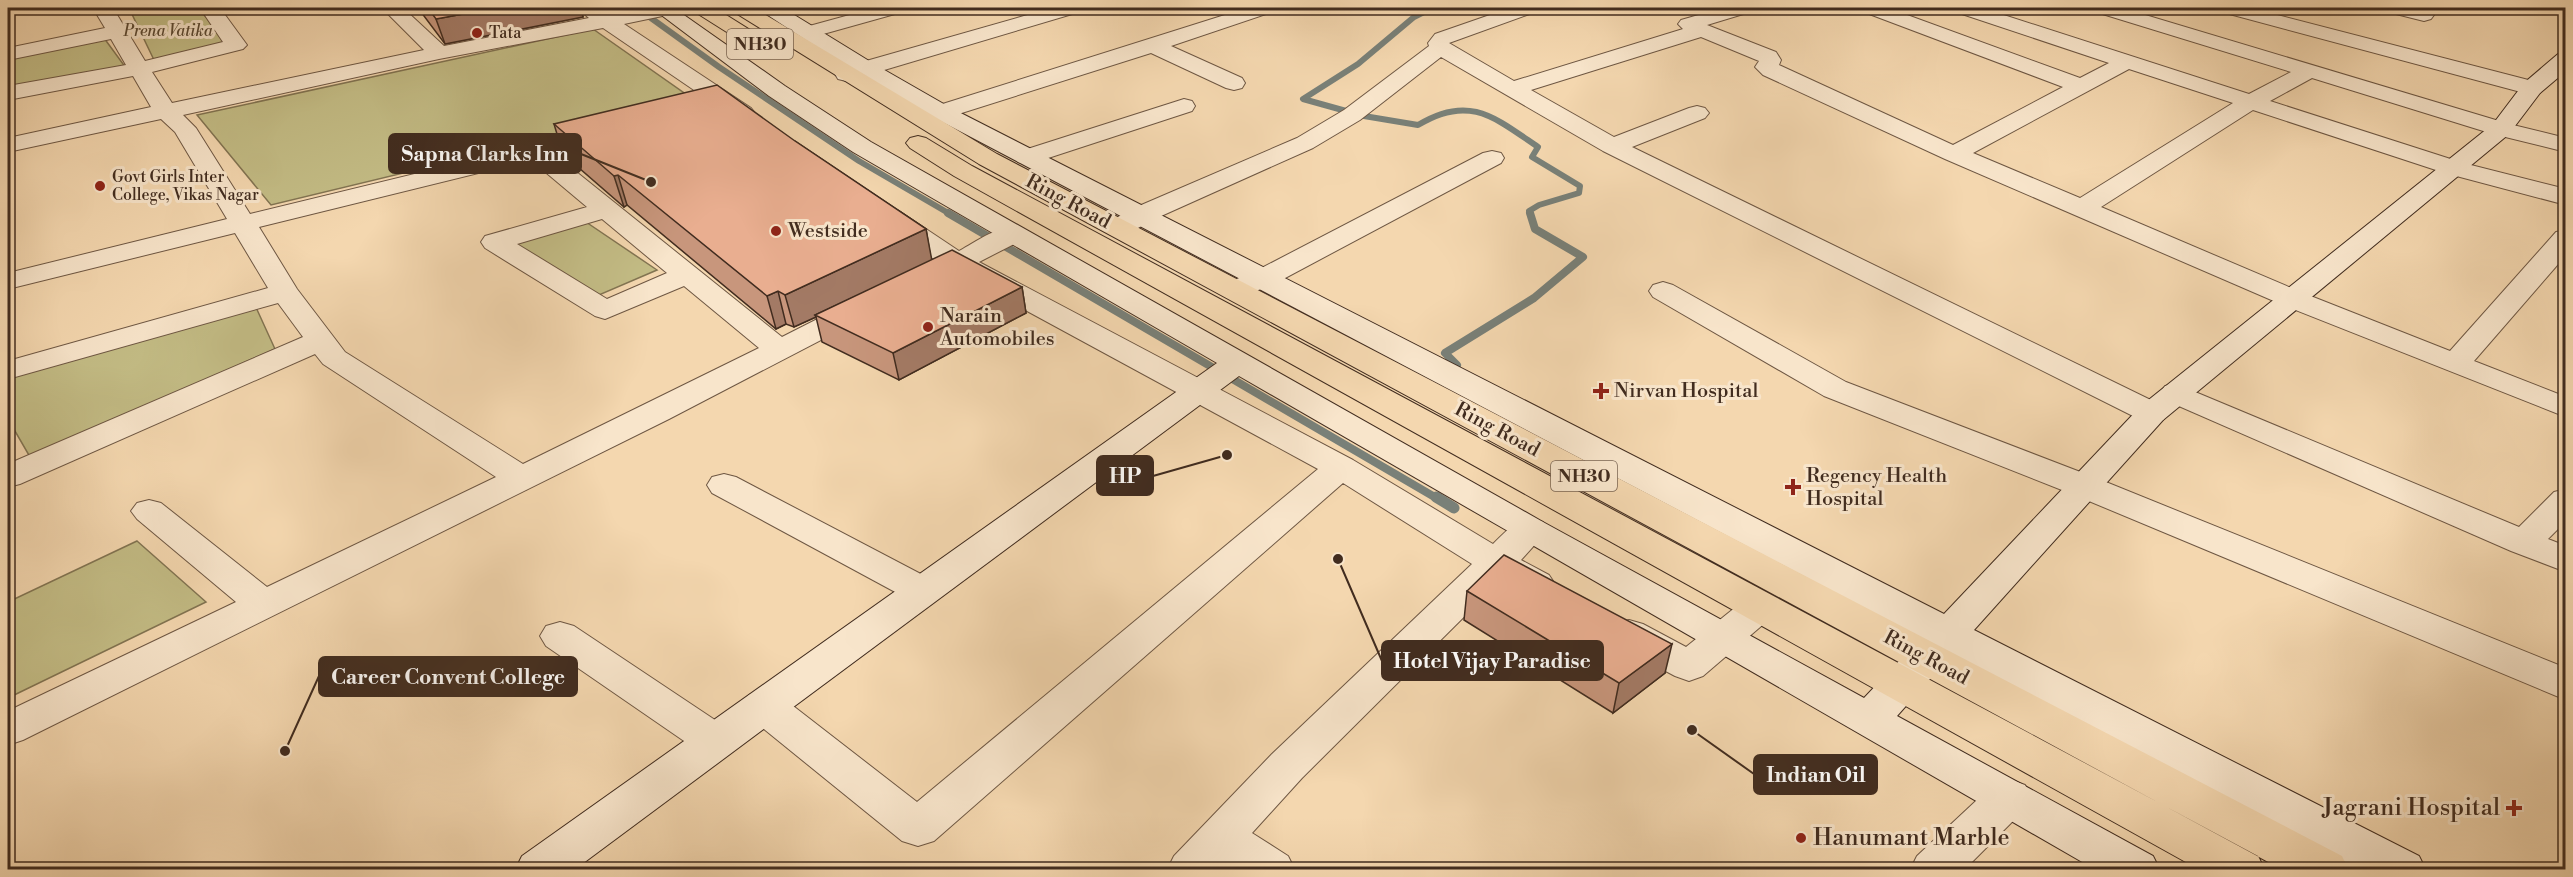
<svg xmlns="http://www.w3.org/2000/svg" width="2573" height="877" font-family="'Libre Bodoni',serif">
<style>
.green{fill:#c3bc85;stroke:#827452;stroke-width:1.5}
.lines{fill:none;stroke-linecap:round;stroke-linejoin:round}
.stream-far2{stroke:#798078;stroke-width:6}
.stream-far1{stroke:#798078;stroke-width:8}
.stream{stroke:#798078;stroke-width:11}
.street-casing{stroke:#6e5743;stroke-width:2}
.secondary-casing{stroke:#412c1f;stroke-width:2}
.highway-casing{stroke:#412c1f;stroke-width:2}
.street{fill:#f8e5cb;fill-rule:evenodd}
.secondary{fill:#f8e5cb;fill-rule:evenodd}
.highway{fill:#f4d7af;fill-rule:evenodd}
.wall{fill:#c8967c;stroke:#412c1f;stroke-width:1.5}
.shaded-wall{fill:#a37a65;stroke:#412c1f;stroke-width:1.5}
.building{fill:#e9ae90;stroke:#412c1f;stroke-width:1.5}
.poi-dot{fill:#8f2418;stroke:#f8e5cb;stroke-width:2}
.labels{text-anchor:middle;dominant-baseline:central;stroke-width:6;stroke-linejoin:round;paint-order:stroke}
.far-park-label{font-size:16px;font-style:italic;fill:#5b4933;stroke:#f8e5cb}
.far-poi-label{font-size:16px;fill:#412c1f;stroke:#f8e5cb;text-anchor:start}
.shield{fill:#f8e5cb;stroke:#786453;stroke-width:1.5}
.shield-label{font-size:18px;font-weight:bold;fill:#412c1f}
.street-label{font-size:20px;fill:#412c1f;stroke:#f8e5cb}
.poi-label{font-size:20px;fill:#412c1f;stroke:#f8e5cb;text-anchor:start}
.near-poi-label{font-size:24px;fill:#412c1f;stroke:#f8e5cb;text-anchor:end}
.leader{fill:none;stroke:#412c1f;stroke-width:2}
.callout-dot{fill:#412c1f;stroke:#f8e5cb;stroke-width:2}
.callout{fill:#412c1f;stroke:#412c1f;stroke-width:2}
.callout-label{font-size:21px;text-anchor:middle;font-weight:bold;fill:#fff}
</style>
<rect width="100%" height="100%" fill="#f4d7af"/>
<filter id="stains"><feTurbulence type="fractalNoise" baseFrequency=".00333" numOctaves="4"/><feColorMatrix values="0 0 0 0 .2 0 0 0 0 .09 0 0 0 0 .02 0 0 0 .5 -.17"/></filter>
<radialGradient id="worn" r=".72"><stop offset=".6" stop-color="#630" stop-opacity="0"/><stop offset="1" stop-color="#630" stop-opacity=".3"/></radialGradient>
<!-- green -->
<path class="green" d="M129,8H199L226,43L154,60Z
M593,29L697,102L271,205L197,115Z
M104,38L126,68L8,89V57Z
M583,220L657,270L599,295L509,242Z
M254,303L275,349L30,457L8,419V373Z
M137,541L206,602L8,698V602Z"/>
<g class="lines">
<!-- stream-far2 -->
<path class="stream-far2" d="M637,8L719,67L859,161L950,214
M1432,8L1414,17L1358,64L1303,99L1364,116L1418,125C1469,94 1494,117 1538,147L1532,157L1580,186L1579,193L1539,205L1529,211L1530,214"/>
<!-- stream-far1 -->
<path class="stream-far1" d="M948,213L1438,499
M1457,365L1445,353L1534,298L1583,257L1535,229L1530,213"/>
<!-- stream -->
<path class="stream" d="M1436,497L1454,508"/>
<defs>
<path id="street" d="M93,8H113L145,61L223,42L200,8H220L247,45L243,49L152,72L172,103L424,50L382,8H403L444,46L589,18L577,8H600L610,14L647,8H673L675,10L672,14L624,24L751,108L755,113L751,118L743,120L735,118L603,28L439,59L183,115L196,128L250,214L603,128L611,130L615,135L611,140L554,154L782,337L849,303L859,300L869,303L874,309L869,315L669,419L23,740L8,745V711L236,602L137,519L131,511L137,503L149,500L161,503L267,587L496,477L323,364L315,354L20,484L8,487V464L303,337L278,303L8,379V361L268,288L235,233L8,289V273L227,219L175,132L161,119L8,152V138L151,107L133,76L8,100V86L126,65L111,39L8,60V48L105,28ZM531,160L587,207L485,236L481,242L485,248L595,316L605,319L684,286L759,348L523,464L345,352L297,289L259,227ZM602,219L667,273L607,299L517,244Z
M875,8H905L902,12L809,38L802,36L799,32L802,28Z
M1052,8H1082L1079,12L854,79L846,81L838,79L835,74L838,69Z
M1247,8H1275L1272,12L1171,46L1242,78L1245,83L1242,88L1234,90L1226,88L1151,53L949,117L941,119L933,117L929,112L933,107Z
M1510,8H1538L1535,12L1449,43L1514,81L1683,29L1678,24L1681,20L1723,8H1753L1750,12L1707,25L1776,52L1781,60L1779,65L1953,145L2063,87L1864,12L1861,8H1888L2080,78L2109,63L1956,12L1953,8H1982L2249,94L2291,72L2096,12L2093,8H2122L2509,124L2566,138V152L2493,134L2312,78L2270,101L2463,163L2566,189V205L2445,173L2253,110L2101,207L2303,293L2450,351L2556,232L2566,230V255L2474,361L2566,397V417L2283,305L1945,159L1763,75L1755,67L1759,61L1701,37L1531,90L1614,137L1689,108L1697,106L1705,108L1709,113L1705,118L1632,147L2163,406L2168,413L2163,420L2152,423L2141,420L1603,151L1441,57L1360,120L1313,148L1150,221C1136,229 1125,238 1109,234L1105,228L1109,222L1132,209L1297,138L1344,110L1429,46L1428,43L1435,34ZM2129,69L2233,103L2080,198L1973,153Z
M2219,8H2250L2540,83L2543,88L2540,93L2532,95L2222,12Z
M2385,8H2418L2431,11L2434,15L2431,19L2424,21L2388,12Z
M1184,99L1192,101L1195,106L1192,111L1036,162L1027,164L1018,162L1015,157L1018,152Z
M1492,151L1501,153L1504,158L1501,163L1272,285L1234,299L1224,296L1220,290L1224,284L1252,273L1483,153Z
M890,209L899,211L959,251C977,241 1001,223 1022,228L1026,234L1022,240L979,262L1353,460L1493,544C1510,528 1518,515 1543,522L1548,530L1521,560L1549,575L1555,584L1549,593C1530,599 1517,590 1500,581L1302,778L1252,833L1288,856L1295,870H1234L1225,863L1219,870H1167L1174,856L1272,754L1472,564L1343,483L934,841L918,846L902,841L749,717L743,706L749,695L764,691L779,695L917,802L1318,469L955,272L942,275L932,273L928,267L935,260L881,223L877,217L881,211Z
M1663,282L1673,285L1846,382L2096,478L2566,668V700L2072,494L1824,396L1653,297L1649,291L1653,285Z
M2176,384L2519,527L2554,492L2566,489V521L2548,539L2566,546V572L2511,551L2165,400L2160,393L2165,386Z
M724,474L736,477L936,582L942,591L936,600L923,604L910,600L712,493L707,485L712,477Z
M1760,594L1773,598L1779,607L1773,616L1703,676L1689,681L1675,676L1615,644L1610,634L1615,624L1629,620L1643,624L1686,647L1747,598Z
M560,622L574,626L730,730L736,741L730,752L715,757L700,752L546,646L540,636L546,626Z
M2009,779L2025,785L2031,797L2025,809L1964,870H1910L1917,856L1993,785Z"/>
<path id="secondary" d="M652,8H674L785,86L871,142L1543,522L1864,698L1921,638L933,117L858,74L763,12L760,8H783L874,64L949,107L1944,614L2141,406L2493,124L2524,83L2558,54L2566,53V71L2540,93L2509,134L2163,420L1974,630L2419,856L2426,870H2360L1952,654L1897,716L2153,856L2160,870H2096L1239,376L574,870H515L522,856L1217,363L853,152L769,96Z"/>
<path id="highway" d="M692,8H715L766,40L769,44L766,48L759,50L752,48L695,12Z
M731,8H754L997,154L2342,856L2349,870H2283L979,164L734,12Z
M918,136L926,138L972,166L2258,856L2265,870H2200L954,176L910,148L906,143L910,138Z"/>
</defs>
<!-- street casing -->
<use href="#street" class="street-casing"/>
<!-- secondary casing -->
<use href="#secondary" class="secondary-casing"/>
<!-- highway casing -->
<use href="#highway" class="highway-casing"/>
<!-- street -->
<use href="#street" class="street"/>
<!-- secondary -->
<use href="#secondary" class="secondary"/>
<!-- highway -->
<use href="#highway" class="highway"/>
</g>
<!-- wall -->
<path class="wall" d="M418,8H581L583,17L445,44Z
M554,124L795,141L926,229L931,260L1022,287L1026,313L899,380L822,342L816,317L794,327L786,324L776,329L627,205L624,207L563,154Z
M1467,591L1665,673L1613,713L1464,620Z"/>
<!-- shaded-wall -->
<path class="shaded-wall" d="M496,8H581L583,17L445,44L436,19Z
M618,175L627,205L624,207L614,176Z
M926,229L932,261L815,315L816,317L794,327L785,295Z
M1022,287L1026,313L899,380L893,353Z
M778,291L786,324L776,329L767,296Z
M1672,644L1665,673L1613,713L1619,683Z"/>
<!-- building -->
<path class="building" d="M428,8H496L436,19Z
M717,85L795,141L926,229L785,295L778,291L767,296L618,175L614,176L554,124Z
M952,250L1022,287L893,353L815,315Z
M1504,555L1672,644L1619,683L1467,591Z"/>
<!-- markers -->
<g class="poi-dot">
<circle cx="477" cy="33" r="6"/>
<circle cx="100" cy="186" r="6"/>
<circle cx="776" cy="231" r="6"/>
<circle cx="928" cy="327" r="6"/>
<path d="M1598 382h6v6h6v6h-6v6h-6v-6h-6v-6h6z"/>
<path d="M1790 478h6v6h6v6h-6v6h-6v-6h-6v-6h6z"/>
<path d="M2511 799h6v6h6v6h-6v6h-6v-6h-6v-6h6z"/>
<circle cx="1801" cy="838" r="6"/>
</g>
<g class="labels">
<!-- far-park labels -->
<g class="far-park-label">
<text x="168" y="31">Prena Vatika</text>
</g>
<!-- far-poi labels -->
<g class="far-poi-label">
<text x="489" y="33">Tata</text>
<text x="112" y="177">Govt Girls Inter<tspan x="112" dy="18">College, Vikas Nagar</tspan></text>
</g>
<!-- shield labels -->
<g class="shield">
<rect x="727" y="29" width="66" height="30" rx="4.5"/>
<rect x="1551" y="461" width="66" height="30" rx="4.5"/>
</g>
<g class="shield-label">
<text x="760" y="44">NH30</text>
<text x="1584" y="476">NH30</text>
</g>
<!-- street labels -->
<g class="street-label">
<text transform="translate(1068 202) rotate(28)">Ring Road</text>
<text transform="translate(1497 430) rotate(28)">Ring Road</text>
<text transform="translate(1926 658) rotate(28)">Ring Road</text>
</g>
<!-- poi labels -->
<g class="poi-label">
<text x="788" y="231">Westside</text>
<text x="940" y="316">Narain<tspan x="940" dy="23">Automobiles</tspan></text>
<text x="1614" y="391">Nirvan Hospital</text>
<text x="1806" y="476">Regency Health<tspan x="1806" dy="23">Hospital</tspan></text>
</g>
<!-- near-poi labels -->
<g class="near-poi-label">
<text x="2500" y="808">Jagrani Hospital</text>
<text x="1813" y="838" text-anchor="start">Hanumant Marble</text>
</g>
</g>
<!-- callouts -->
<path class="leader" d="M651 182L581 154M1227 455L1153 476M1338 559L1382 661M285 751L319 676M1692 730L1754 774"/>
<g class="callout-dot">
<circle cx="651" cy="182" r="6"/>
<circle cx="1227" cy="455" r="6"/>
<circle cx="1338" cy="559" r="6"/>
<circle cx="285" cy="751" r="6"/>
<circle cx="1692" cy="730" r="6"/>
</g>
<g class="callout">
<rect x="389" y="134" width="192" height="39" rx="6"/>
<rect x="1097" y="456" width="56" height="39" rx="6"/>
<rect x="1382" y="641" width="221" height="39" rx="6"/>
<rect x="319" y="657" width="258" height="39" rx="6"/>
<rect x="1754" y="755" width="123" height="39" rx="6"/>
</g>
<g class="callout-label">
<text x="485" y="161">Sapna Clarks Inn</text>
<text x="1125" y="483">HP</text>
<text x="1492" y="668">Hotel Vijay Paradise</text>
<text x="448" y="684">Career Convent College</text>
<text x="1816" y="782">Indian Oil</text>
</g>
<!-- margin -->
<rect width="2573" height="877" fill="none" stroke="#f4d7af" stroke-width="30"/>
<rect x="9" y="9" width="2555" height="859" fill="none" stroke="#412c1f" stroke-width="3"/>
<rect x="15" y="15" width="2543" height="847" fill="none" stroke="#412c1f" stroke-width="1.5"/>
<rect width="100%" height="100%" filter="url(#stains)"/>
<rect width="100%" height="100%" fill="url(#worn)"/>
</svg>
